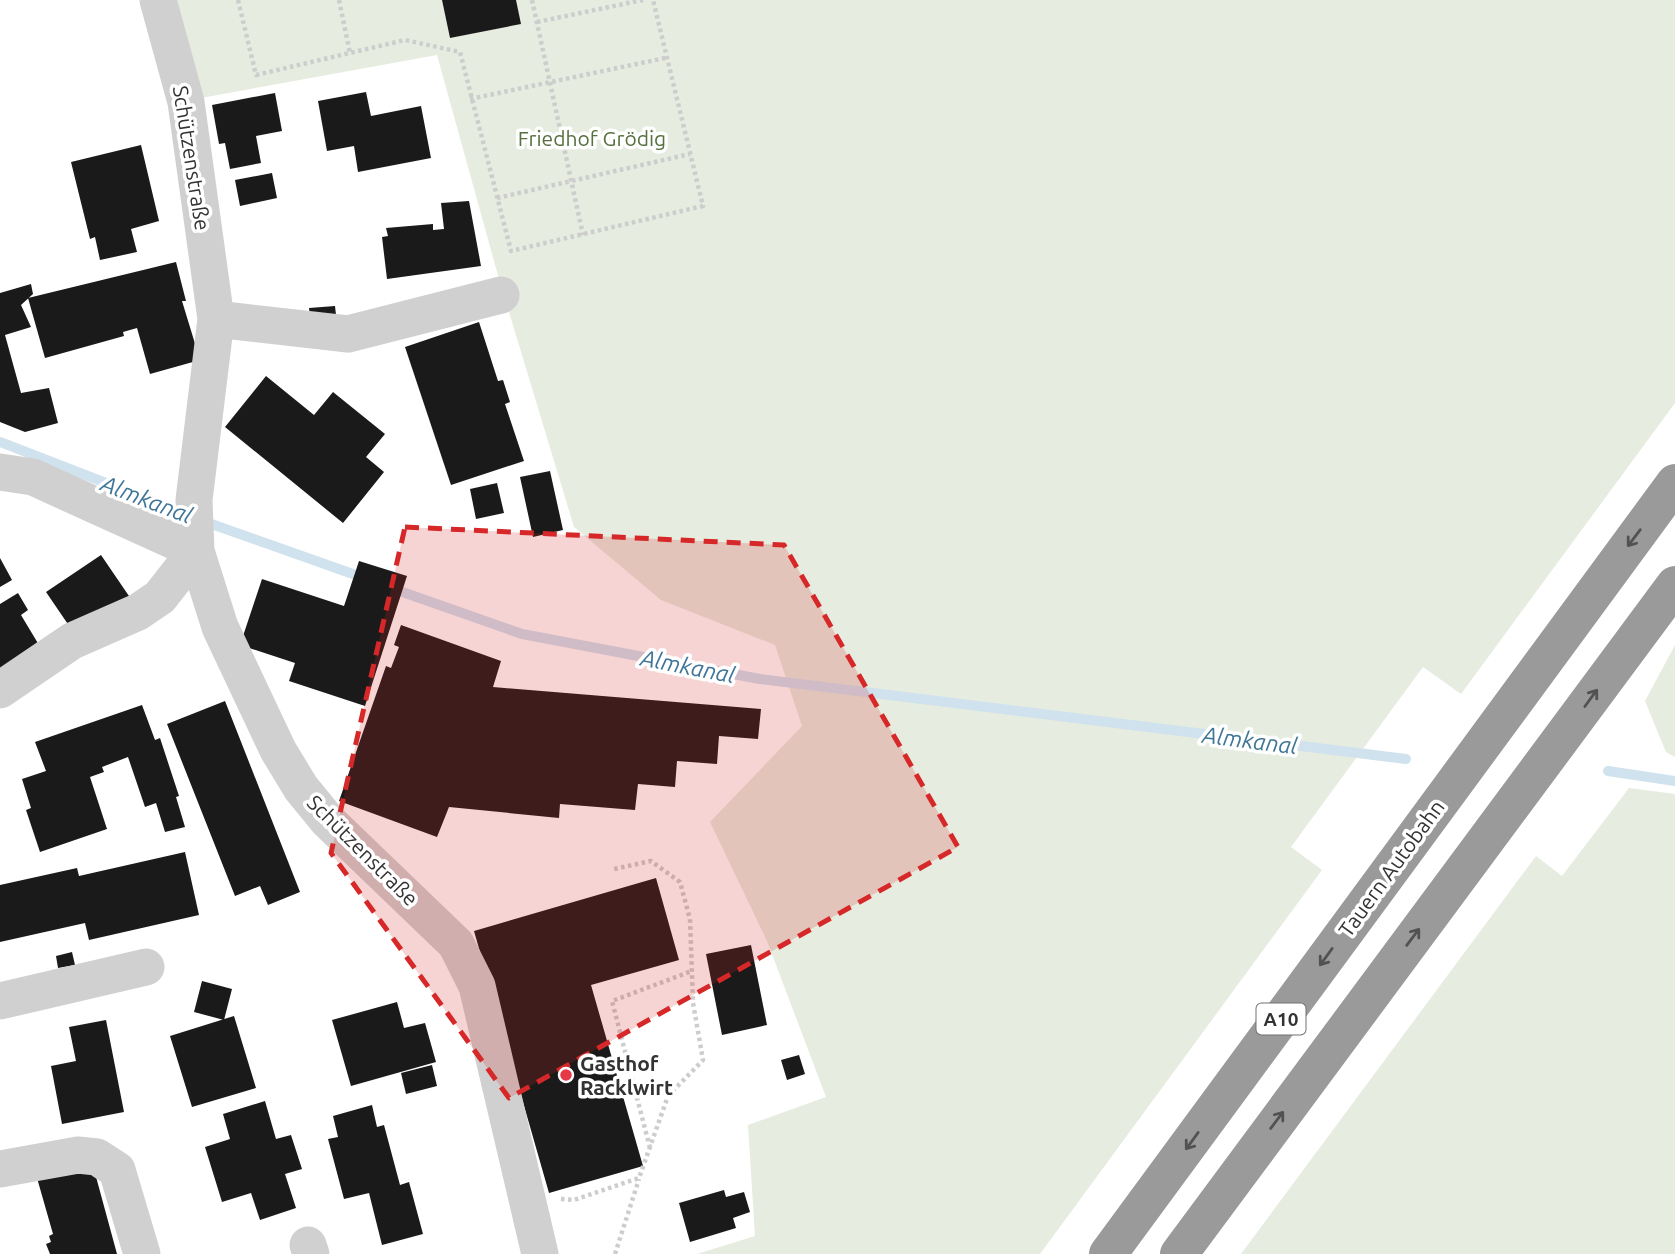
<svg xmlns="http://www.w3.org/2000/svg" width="1675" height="1254" font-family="Ubuntu,sans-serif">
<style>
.green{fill:#e6ecdf}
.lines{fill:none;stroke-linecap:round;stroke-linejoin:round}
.stream{stroke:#cfe2ee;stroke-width:10}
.building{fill:#1a1a1a}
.path{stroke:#cdcdcd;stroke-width:4.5;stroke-dasharray:3.5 3.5;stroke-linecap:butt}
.minor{stroke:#d0d0d0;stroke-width:37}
.motorway{stroke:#9a9a9a;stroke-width:38}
.oneway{stroke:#525252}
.marked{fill:#d62828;fill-opacity:0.2;stroke:#d62828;stroke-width:5;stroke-dasharray:14 9;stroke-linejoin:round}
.poi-dot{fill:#e63946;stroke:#fff;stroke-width:2.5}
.labels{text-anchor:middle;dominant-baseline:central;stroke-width:7;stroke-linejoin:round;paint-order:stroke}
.shield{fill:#fff;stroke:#707070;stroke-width:2}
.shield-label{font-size:19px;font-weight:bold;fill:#333}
.park-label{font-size:21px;fill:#56703f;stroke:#fff}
.street-label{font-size:21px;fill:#333;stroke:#fff}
.poi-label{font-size:21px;font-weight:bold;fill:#333;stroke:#fff;text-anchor:start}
.water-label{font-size:23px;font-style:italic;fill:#3f7597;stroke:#fff}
</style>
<rect width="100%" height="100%" fill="#fff"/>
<!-- green -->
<path class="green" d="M177,0H442L450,38L520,24L516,0H1675V403L1461,694L1423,667L1291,847L1322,870L1040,1254H697L755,1236L748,1125L826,1097L767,941L710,822L802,726L775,645L661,600L574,527L499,279L437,55L201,98Z
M1675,645V757L1666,752L1645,701Z
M1629,788L1675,794V1254H1241L1536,856L1562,876Z"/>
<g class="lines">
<!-- stream -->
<path class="stream" d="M0,442L186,514
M203,521L367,579
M391,588L522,634L760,679L1406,759
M1608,771L1675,781"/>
</g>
<!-- building -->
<path class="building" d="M442,0H516L521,24L450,38Z
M366,92L371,116L421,106L431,158L358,172L354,146L327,151L318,101Z
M275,93L282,131L256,136L261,163L230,169L225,143L219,144L212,105Z
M141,145L159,221L131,229L137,252L100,260L95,237L90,239L71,162Z
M272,173L277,198L240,206L235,180Z
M469,201L481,266L387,279L382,237L388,236L386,228L433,224V230L444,229L441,203Z
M176,262L186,301H182L200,360L150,374L137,328L123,332L124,336L45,358L28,298Z
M31,284L33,294L21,305L31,327L5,335L21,393L49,388L58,423L25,432L0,422V293Z
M335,306L337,324L311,326L309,308Z
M479,322L498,381L503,380L510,402L505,404L524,461L451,485L405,347Z
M266,376L314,415L333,392L385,434L366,457L384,472L343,523L225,427Z
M550,471L563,530L533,537L520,477Z
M497,483L504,513L476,519L470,489Z
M101,555L131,599L76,636L46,592Z
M0,558L12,580L0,587Z
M359,561L407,576L365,706L289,681L295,663L240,645L262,579L344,606Z
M18,593L28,610L21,615L42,650L0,676V604Z
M401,625L501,661L493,687L761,709L758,739L719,736L717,764L677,761L675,787L638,784L635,810L560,804L559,818L449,807L437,837L339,801L386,666L391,668L399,647L394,645Z
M225,701L300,892L268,905L260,886L235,896L167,724Z
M142,705L155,740L160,738L179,796L176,797L185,827L165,832L156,803L145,807L128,757L102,767L104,772L90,777L107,829L40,852L26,810L31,808L22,779L46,771L35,742Z
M185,852L199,915L89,940L85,923L0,942V885L77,868L79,876Z
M656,878L679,960L591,985L643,1166L549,1193L474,931Z
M751,945L767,1025L722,1035L706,954Z
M72,952L75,965L58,968L56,956Z
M202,981L232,989L224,1020L194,1012Z
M397,1002L404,1028L425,1023L436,1062L351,1086L332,1020Z
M234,1016L256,1088L192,1107L170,1036Z
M106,1020L124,1112L62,1124L51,1066L76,1061L69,1027Z
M799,1055L805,1074L787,1080L781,1060Z
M432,1065L437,1086L406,1094L401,1073Z
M265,1101L276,1139L291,1135L302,1169L285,1174L296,1208L260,1220L251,1193L222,1202L205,1147L230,1139L223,1114Z
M372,1105L377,1127L384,1125L400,1185L409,1182L423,1234L382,1245L369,1193L344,1199L328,1139L338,1137L333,1116Z
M92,1162L117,1254H50L46,1244L51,1242L49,1236L53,1234L37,1178Z
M724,1190L726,1197L744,1192L750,1212L733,1218L736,1228L690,1242L679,1203Z"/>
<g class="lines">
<!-- path -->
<path class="path" d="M238,0L256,75L405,40L460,52L511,251L703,206L653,0
M339,0L350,53
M532,0L583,235
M537,22L643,0
M470,99L665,58
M497,198L690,154
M650,1148L612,1001L692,971
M561,1199L574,1200L639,1178L668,1096L703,1060L693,1003L690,919L680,882L651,861L614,869
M615,1254L639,1179"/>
<!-- minor -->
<path class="minor" d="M158,0L186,102L216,319L194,500L196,551L220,627L278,750L301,788L328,821L456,944L477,986L540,1254
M216,319L348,334L501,295
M0,472L33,477L196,551
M0,690L72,641L138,612L160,597L196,551
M0,1001L146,967
M0,1169L78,1155L97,1157L117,1170L142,1254
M308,1245L311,1254"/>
<!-- motorway -->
<path class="motorway" d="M1108,1254L1675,483
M1179,1254L1675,585"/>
</g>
<!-- one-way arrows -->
<defs><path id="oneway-shaft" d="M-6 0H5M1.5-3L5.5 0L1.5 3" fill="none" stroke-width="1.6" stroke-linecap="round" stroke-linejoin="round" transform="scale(1.75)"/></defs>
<g class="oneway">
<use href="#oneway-shaft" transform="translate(1634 538) rotate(127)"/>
<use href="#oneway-shaft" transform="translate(1591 698) rotate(-54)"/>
<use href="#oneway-shaft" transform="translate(1413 937) rotate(-53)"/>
<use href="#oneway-shaft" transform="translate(1326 957) rotate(126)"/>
<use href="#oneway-shaft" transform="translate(1277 1120) rotate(-53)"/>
<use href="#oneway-shaft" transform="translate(1192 1141) rotate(126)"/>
</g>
<!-- marked area -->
<path class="marked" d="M405,527L784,545L958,847L509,1098L331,853Z"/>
<!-- markers -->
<circle class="poi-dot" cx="566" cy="1075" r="7"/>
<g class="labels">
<!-- shield labels -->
<rect class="shield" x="1256.5" y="1003.5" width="49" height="31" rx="5"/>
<g class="shield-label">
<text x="1281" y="1019">A10</text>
</g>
<!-- park labels -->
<g class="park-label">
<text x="592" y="138">Friedhof Grödig</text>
</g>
<!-- street labels -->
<g class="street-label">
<text transform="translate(192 158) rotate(81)">Schützenstraße</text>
<text transform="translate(363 850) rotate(45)">Schützenstraße</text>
<text transform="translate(1391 868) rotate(-54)">Tauern Autobahn</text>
</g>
<!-- poi labels -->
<g class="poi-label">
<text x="580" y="1063">Gasthof<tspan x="580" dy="24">Racklwirt</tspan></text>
</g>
<!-- water labels -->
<g class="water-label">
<text transform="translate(147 499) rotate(21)">Almkanal</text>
<text transform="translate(688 666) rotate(11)">Almkanal</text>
<text transform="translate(1250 740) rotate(7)">Almkanal</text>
</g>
</g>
</svg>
